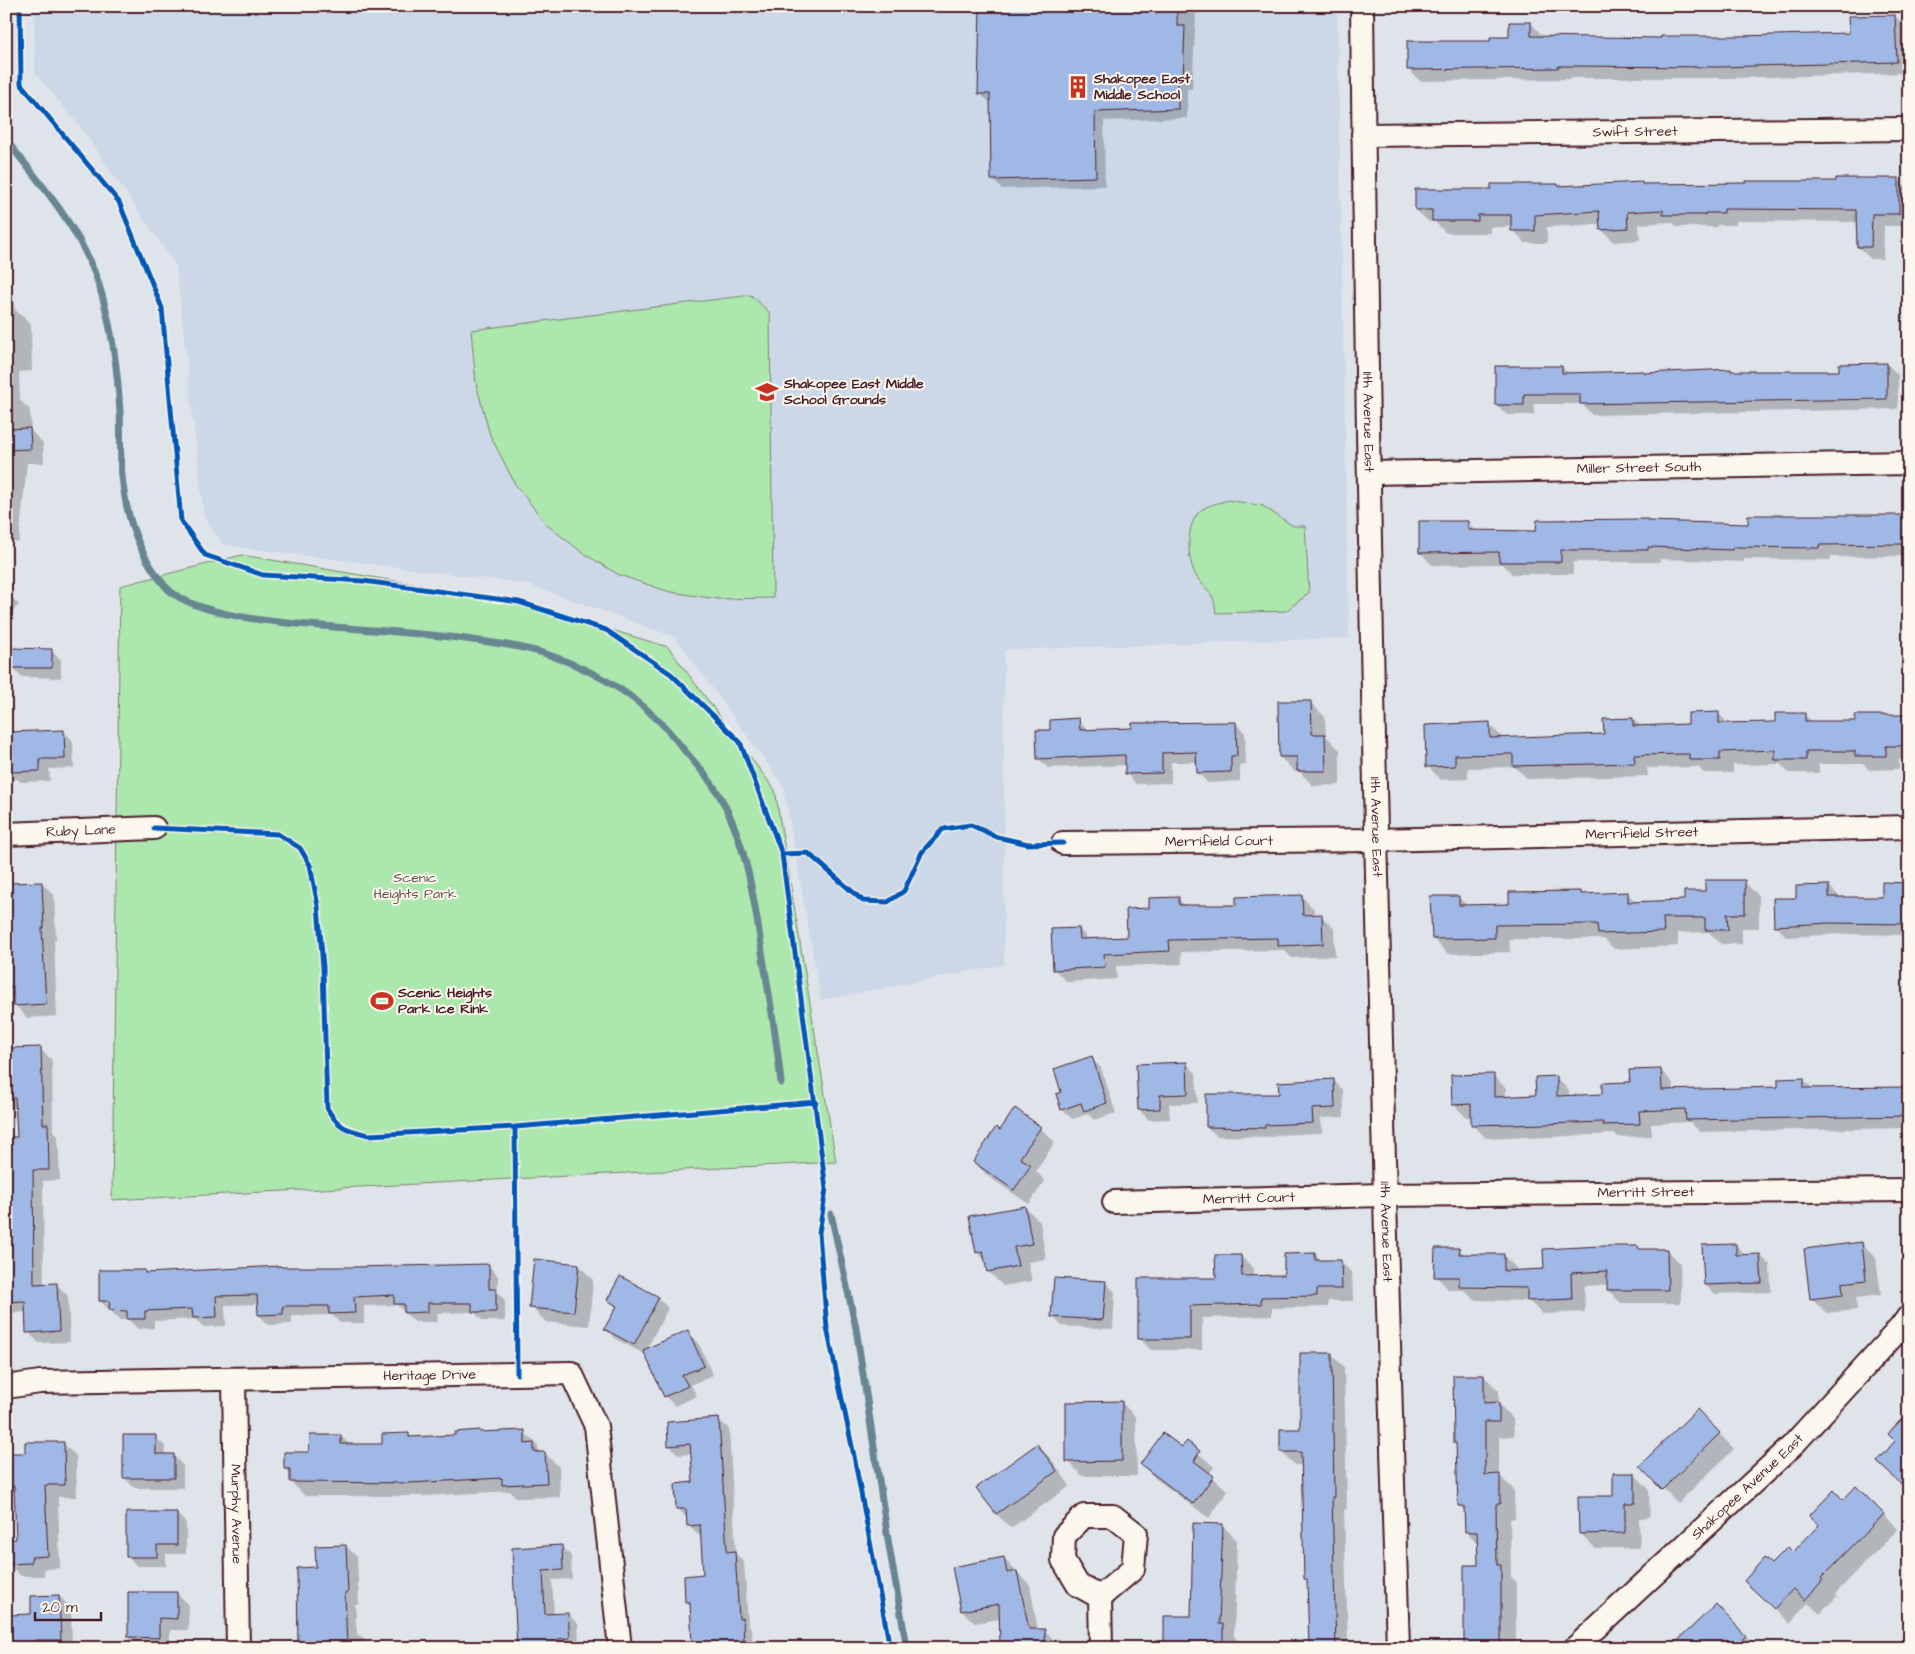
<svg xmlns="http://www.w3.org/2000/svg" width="1915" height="1654" font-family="'Architects Daughter',sans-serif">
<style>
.built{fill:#ccd7e8}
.green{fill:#ace7ad;stroke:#7b836c}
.shadow{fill:#0003}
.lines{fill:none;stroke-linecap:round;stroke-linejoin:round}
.stream{stroke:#678692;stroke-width:7}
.building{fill:#9fb8e5;stroke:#4a1f2b}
.minor-casing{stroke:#4a1f2b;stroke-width:26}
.minor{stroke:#fbf7ec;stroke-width:22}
.cycleway-casing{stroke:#fbf7ec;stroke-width:8}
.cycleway{stroke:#0057b8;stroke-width:5}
.labels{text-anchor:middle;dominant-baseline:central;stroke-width:4;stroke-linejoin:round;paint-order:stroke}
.poi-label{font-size:14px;font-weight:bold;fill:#4a1f2b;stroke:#fbf7ec;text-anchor:start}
.street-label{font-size:14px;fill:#4a1f2b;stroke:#fbf7ec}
.park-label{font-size:14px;fill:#62514c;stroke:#fbf7ec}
</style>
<rect width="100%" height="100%" fill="#dfe4ea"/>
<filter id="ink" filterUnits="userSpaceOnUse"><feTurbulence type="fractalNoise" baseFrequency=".02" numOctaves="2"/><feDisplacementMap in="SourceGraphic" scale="10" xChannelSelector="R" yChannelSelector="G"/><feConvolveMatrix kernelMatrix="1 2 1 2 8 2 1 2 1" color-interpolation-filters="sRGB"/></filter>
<g filter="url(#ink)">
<!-- built -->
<path class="built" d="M34,6H1337L1349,638L1004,650V965L821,1000L783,785L675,637L527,584L223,545L204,517L176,266L79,125L35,73Z"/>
<!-- green -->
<path class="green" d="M751,295L770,313L773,598L718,599L670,592L619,575L583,553L547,525L515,484L490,435L476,384L471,330Z
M1228,500L1263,506L1293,526H1305L1309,593L1286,611L1216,613C1215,608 1215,602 1213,598C1209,589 1201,584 1196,576C1187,559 1185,527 1199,512C1206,505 1219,503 1228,500Z
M242,555L519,602L668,647L775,790L836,1162L112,1200L120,586Z"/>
<!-- shadow -->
<path class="shadow" d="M981,6H1198V14L1196,13L1192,89H1187V118L1104,121L1105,186L1002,189L992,179L991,103L980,94Z
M1895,16L1907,28L1908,73L1733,78H1569V79L1420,81L1408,69L1491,42L1510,39L1531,23L1542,35V38L1662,39L1850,34Z
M1898,180L1909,190V226H1884L1883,259H1871L1858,247V222L1736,221V225H1717V227H1677L1672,222L1639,224L1640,240L1614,242L1601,229V224L1547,227V243H1525L1513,230V227H1490V233H1446L1435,222H1429L1416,210L1492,190L1558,185L1560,187L1642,183L1644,185Z
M6,252L15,310L31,324L32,371L19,372L20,400L30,410L31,431L43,443L44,463H27L19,542L6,541Z
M1887,364L1898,375V409L1592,415L1582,404H1534V415H1507L1496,404L1562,367L1569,374L1644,372L1646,374L1840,372Z
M1903,516L1909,521V556L1831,557V560L1744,559V562L1660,559V562H1573V574H1512L1503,564L1432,565L1420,552L1467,522L1477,532H1538L1647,520L1649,522L1750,525Z
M6,591L19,605L6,617Z
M51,650L61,660V678L22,677L12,668Z
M1310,702L1325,717L1326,736L1340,750V785L1313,786L1300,772H1295L1280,757Z
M1718,713L1729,724L1776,723L1804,714L1812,722H1856L1909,716V759H1899V769L1869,770L1864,764H1819V773H1789L1780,764L1733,765V773H1704L1698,767L1647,768L1648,776L1528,779L1515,767L1468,768V779L1441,780L1428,766L1489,724L1503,738L1605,735L1633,719L1641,727L1690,726Z
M1078,720L1088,731L1236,723L1245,733L1246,765H1240V781L1208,783L1198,773V762H1171V783L1136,784L1127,774L1126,765L1048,768L1038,758L1052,731Z
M63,731L73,741L74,768L49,769L50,781L20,782L18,779L6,780V733Z
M1744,882L1759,896V928H1742V944H1721L1709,932L1678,933V946L1614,949L1604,939H1509L1510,952L1448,954L1433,939L1458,897L1468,906L1511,905L1581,893L1584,895L1627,893L1637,903L1685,901L1707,892Z
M42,883L54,895L56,940H54L57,1016L27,1018L15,1005L14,999H6V884Z
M1909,884V935L1842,934L1787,937L1775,925L1797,899L1829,886L1841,898H1884Z
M1301,896L1314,909V916H1321L1334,928L1335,956L1292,958L1284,950L1181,952L1182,964L1116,966L1117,979L1067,982L1054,969L1079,929L1089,940L1128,938L1151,909L1178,899L1186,906H1238Z
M40,1049L52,1060L53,1131L58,1136L60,1180L43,1181L44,1285H57L68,1296L70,1342L39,1343L28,1332L27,1312L13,1313L6,1306V1217H9L6,1147H10L18,1138L17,1109H6V1064H12Z
M1091,1058L1101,1068L1116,1113L1094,1120L1088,1114L1072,1119L1062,1109L1063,1093Z
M1187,1064L1196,1073L1198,1103L1169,1104L1170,1119L1149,1120L1139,1110Z
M1661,1070L1673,1083L1674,1091L1779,1088L1803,1079L1813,1089L1909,1088V1128L1700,1132L1690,1122L1651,1124L1652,1136L1618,1137L1615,1134L1529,1138L1527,1136L1486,1138L1473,1125L1472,1117H1466L1453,1104L1493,1075L1506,1088V1098L1537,1096L1556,1078L1569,1090V1097L1603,1096Z
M1333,1080L1343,1090L1344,1117L1321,1118L1322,1133L1274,1135V1137L1217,1136L1207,1127L1280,1095Z
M1040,1128L1055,1142L1036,1171L1045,1181L1029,1204L989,1177L974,1162L1000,1132Z
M1025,1207L1040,1222L1046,1259L1028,1262L1032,1281L1003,1286L988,1271L986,1261L977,1252Z
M1862,1243L1876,1258L1881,1295L1856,1298L1857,1310L1826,1313L1811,1298Z
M1736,1245L1746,1256L1760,1255L1770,1265L1771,1292L1715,1294L1705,1285Z
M1638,1248L1641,1250H1667L1680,1263L1681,1303H1621L1608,1290V1285L1584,1286L1585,1312L1542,1314L1529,1301L1474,1300L1464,1290H1449L1436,1276L1459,1249L1465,1255H1503L1517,1269V1271L1545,1270Z
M1315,1254L1322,1261H1340L1352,1273L1353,1301H1328V1307L1272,1308V1316L1202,1318V1350H1151L1139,1338L1217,1279L1241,1256L1253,1268V1277L1286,1276Z
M579,1265L593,1280L589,1326L546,1322L531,1307Z
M489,1266L498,1276V1293L505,1300V1321H483L474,1312L437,1313L438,1322H415L397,1305L364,1306V1323H340L332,1315L292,1316V1324L269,1325L259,1315V1304L225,1305L226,1326L204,1327L195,1319L154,1321V1328L138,1329L129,1320H120L100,1301L144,1271L148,1274L282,1268Z
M620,1278L658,1298L668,1308L644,1354L616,1339L606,1329L617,1308L609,1300Z
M1105,1282L1115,1292L1113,1329L1062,1326L1053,1317Z
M688,1332L698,1342L713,1375L691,1385L697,1396L675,1406L665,1396Z
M1331,1354L1344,1367L1347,1509L1344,1510L1348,1648H1310L1309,1582L1305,1579L1303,1465H1295L1281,1452L1301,1430Z
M1484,1376L1499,1391V1404L1513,1419L1514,1436L1499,1437V1475L1514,1490L1515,1518L1510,1519L1511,1577L1516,1581V1648H1465L1479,1566V1545L1466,1531L1465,1512L1459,1505Z
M1121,1402L1136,1417L1137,1476H1082L1068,1461Z
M1697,1411L1734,1449L1678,1503L1641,1466Z
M719,1420L729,1429L736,1554L744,1562L748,1625L752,1629L753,1648H695L693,1645L692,1607L687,1602L705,1576L702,1535H698L688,1525V1519L678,1509L694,1484L692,1454L679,1455L670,1446Z
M524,1432L538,1445V1449L542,1453H545L559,1467L560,1497L517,1498L510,1491L424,1496H305L291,1482V1474L285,1468L341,1436L350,1445H383L408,1435L412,1438Z
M155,1437L165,1446V1456H174L183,1466V1488H134L125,1478Z
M63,1443L76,1456L77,1497H58L60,1568L44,1569V1576H21L8,1564L17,1541L15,1494L6,1485L26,1454Z
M1187,1443L1214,1467L1209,1474L1228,1491L1209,1518L1156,1479L1141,1464L1183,1449Z
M1037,1445L1052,1460L1070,1486L1011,1528L996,1514Z
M1634,1474L1649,1489L1650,1517L1639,1518L1640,1548H1595L1580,1533Z
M1856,1488L1898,1529L1835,1594L1837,1596L1820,1614L1808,1603L1790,1623L1760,1595L1771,1566L1793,1554Z
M176,1513L186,1523V1554H166V1566H137L127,1556Z
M1222,1525L1237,1540L1234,1636L1237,1640V1648H1168L1165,1645L1192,1617Z
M346,1546L357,1557L359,1604H355L357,1635H360L372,1648H300L298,1569L318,1568Z
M561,1546L571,1556L572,1579L552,1580L554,1615L568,1614L578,1624L579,1647L519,1648L513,1549Z
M1004,1558L1030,1585L1038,1630H1044L1057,1643V1648H1001L1000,1619L975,1623L962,1611L954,1568Z
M129,1593H177L189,1605L188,1630H170V1648H129Z
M59,1596L71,1608L72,1648H10L32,1615Z
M1731,1620L1757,1648H1678Z"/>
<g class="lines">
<!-- stream -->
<path class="stream" d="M6,140C44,187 86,236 102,295C112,330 118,376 120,413C121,429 120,446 121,462C123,507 136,551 165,586C188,613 263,621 298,624C354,629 410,632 466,639C494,643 522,646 549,655C588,668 628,690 657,719C667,728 676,740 685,751C698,766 713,783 723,802C748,849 755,905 763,958C770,999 777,1041 781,1083
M831,1214L856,1328L889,1546L907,1648"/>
</g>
<!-- building -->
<path class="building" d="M980,6H1177V26H1185L1183,80H1178V109L1095,112L1096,177L991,180L990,94H978Z
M1895,15L1897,62L1720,67L1558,66V68L1407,70V41H1490V37H1509V22H1531V36L1661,38V36H1738L1849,33L1848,16Z
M1836,178H1899V214H1872L1871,247H1857L1856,210L1724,209V213H1705V215H1663V210L1627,212L1628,228L1600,230L1599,211L1535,215V231H1511V215H1478V221H1432V210H1415V189H1491V184H1558V186L1642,182V184L1746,183V181H1836Z
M1887,363V399L1580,404V394H1524V405H1495V366H1562V373L1644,371V373L1731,369V371H1839V364Z
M30,428L31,449L6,450V429Z
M1748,515H1904V544L1819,545V548L1733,547L1732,550L1648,547V550H1561V562H1499V552L1419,553V521H1468V530L1536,531L1537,520L1648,519V521L1748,524Z
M11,648L52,649V668H11Z
M1278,701H1311L1312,734H1325L1326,771H1297V757H1279Z
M1719,712V723L1775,722V713H1805V721H1855V715H1909V746H1886V756H1855V751H1806V760H1775V750L1720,752V760H1689V754L1634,755L1635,763L1513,766V754L1455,755V766L1426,767L1425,725L1490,722V738L1604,734L1603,719L1633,718V726L1688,724V713Z
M1079,718L1080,730L1132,728V723L1236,722L1237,756H1231V772L1197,773L1196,752L1162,753V773L1125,774V755L1037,759L1036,730H1050V720Z
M64,730L65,759H40V771L9,772L7,732Z
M1705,880H1745V914H1727L1728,930H1705V918H1663L1664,932L1598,934L1597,924L1495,925V938L1432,939L1430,896H1459V905L1509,904V892L1581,891V894L1628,892V902L1684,900V891H1705Z
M42,882L44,928H42L46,1004L13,1006V986L6,987V883Z
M1882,882L1909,883V924L1830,923L1774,926L1773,898H1796V886L1829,885V897H1882Z
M1302,895L1303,915L1322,914L1323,944L1278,946V938L1169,940L1170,951L1104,954L1105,967L1053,970L1051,929L1079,928L1080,939L1127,937L1126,909L1149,908V898L1179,897V905H1236V897Z
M41,1047L43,1124H48L49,1170H33L34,1284L57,1283L59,1331L26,1333L25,1301L6,1302V1216H8L6,1146H9V1137H17L15,1098H6V1063H10V1048Z
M1092,1056L1107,1103L1084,1111L1081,1103L1061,1110L1056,1094L1061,1092L1054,1069Z
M1187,1062L1188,1094L1160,1095V1109L1138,1110L1136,1064Z
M1661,1069L1662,1090L1778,1087V1079L1804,1078V1088L1909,1087V1116L1686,1120L1685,1109L1639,1111L1640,1124L1603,1125V1122L1515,1125L1514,1124L1471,1125V1104L1452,1105L1451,1075L1494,1074V1097L1536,1095L1535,1077L1557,1076V1096L1602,1094V1083L1630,1082L1629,1070Z
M1334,1079L1335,1108L1312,1109L1313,1123L1265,1125V1128L1206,1127V1094H1279L1278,1082Z
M1015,1108L1041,1127L1020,1158L1031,1165L1014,1190L973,1162L996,1127L1000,1130Z
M1025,1206L1032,1244L1014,1247L1018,1266L987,1272L983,1251L976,1253L969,1216Z
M1862,1242L1866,1280L1842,1283L1843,1295L1810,1299L1804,1249Z
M1736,1244V1255L1760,1254L1762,1283L1704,1285L1702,1245Z
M1601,1246H1638L1639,1249H1667L1668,1290H1607V1271L1571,1273L1572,1299L1527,1301V1288L1459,1287V1277H1434L1435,1248H1460L1459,1254H1504V1271L1544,1269L1543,1249Z
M1315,1253V1260H1341L1342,1289H1317V1296L1261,1297V1304L1190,1306V1339H1138V1278H1216L1215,1255H1241L1242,1276L1284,1275V1254Z
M534,1259L579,1264L574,1312L529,1308Z
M489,1264V1289H496V1312H472V1303H428V1312L404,1313V1304H394V1295L354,1297L355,1313L329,1314V1306H283V1314L258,1315L257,1295L216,1296L217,1317L193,1318L192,1309L145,1311V1319H127V1311L109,1310L110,1301H99V1270H145V1273L281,1266V1267H354Z
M620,1276L659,1297L634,1345L604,1329L617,1306L607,1300Z
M1054,1278L1106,1281L1103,1320L1051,1317Z
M688,1330L704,1366L682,1375L688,1386L664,1397L643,1350Z
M1300,1353H1332L1334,1497H1332L1336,1648H1309L1307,1579H1304L1301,1452H1280V1429H1300Z
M1453,1375H1484V1403L1499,1402V1422H1485V1475L1500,1474V1504H1496L1497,1565H1501V1648H1464V1565H1478L1477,1532H1465L1464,1506H1458L1456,1443H1454Z
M1122,1401V1461L1066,1462V1402Z
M1697,1409L1720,1433L1662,1490L1639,1466Z
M1909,1411V1491L1877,1462L1895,1441L1888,1434Z
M719,1418L727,1552L735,1551L739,1619L743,1618L744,1648H716V1645L692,1646L690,1602H685L684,1576L703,1574L700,1525L687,1526L686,1509H676L675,1484L693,1482L690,1444L668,1446L667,1422Z
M480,1430V1432L525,1430V1444L534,1443V1452H545L547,1483L502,1485V1478L409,1483L290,1482V1469H284V1452H309L310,1435H341V1444H382V1434L409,1433V1437L455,1435V1432Z
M1163,1433L1182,1447L1187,1441L1200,1451L1194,1461L1214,1476L1193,1504L1140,1464Z
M123,1435H156V1454H174V1478H123Z
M25,1442H64L65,1485H45L48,1556L31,1557V1563L6,1564V1540L16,1539L14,1486H6V1453H25Z
M1037,1444L1057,1471L996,1514L976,1488Z
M1613,1473H1635V1503H1625V1533L1579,1534L1578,1496H1613Z
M1856,1486L1884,1514L1821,1578L1823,1580L1805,1600L1793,1589L1774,1609L1744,1581L1764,1558L1771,1564L1788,1547L1793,1552L1819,1525L1809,1516L1834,1490L1843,1500Z
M126,1512H177V1545H157V1557H126Z
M1193,1523L1223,1524L1219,1624H1223V1648H1186V1645H1164V1616H1191Z
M346,1545L348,1593H345L347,1648L298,1647L297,1568L316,1567L315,1546Z
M562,1545L563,1570L543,1571L545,1614L568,1613L570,1638L558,1639V1648H517L512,1548Z
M1004,1557L1007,1573L1017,1571L1029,1629H1045V1648H1000L999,1604L961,1611L952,1567Z
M128,1592H177V1619L159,1618V1638L128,1637Z
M59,1595L61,1640H35L36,1648H9L8,1615L31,1614V1596Z
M1716,1604L1746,1636L1733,1648H1670Z"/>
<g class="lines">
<defs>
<g id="minor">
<path id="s1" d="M1362,6C1368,554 1381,1101 1398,1648"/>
<path id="s2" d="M1363,135L1909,129"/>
<path id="s3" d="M1369,473L1909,463"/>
<path id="s4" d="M6,834L154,828"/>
<path id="s5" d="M1063,843L1375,840L1909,827"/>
<path id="s6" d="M1114,1202L1384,1195L1909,1190"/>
<path id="s7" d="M234,1379L238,1648"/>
<path id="s8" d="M6,1387L40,1382L571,1373L596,1426L620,1648"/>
<path d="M1084,1516H1113L1136,1534L1133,1569L1100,1597L1078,1585L1063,1560L1064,1536Z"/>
<path d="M1100,1597L1101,1648"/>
<path id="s9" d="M1575,1648L1791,1447L1901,1327L1909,1316"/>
</g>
</defs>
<!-- minor casing -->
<use href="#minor" class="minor-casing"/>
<!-- minor -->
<use href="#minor" class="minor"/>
<defs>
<path id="cycleway" d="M20,6L21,84L119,202L162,308L181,521L205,555L263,575L363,581L519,602L606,630L671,674L740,742L782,854L826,1189L819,1233L827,1328L854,1456L890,1648
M154,828L278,834L300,848L310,865L318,906L323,968L327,1108C338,1128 347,1130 369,1135L515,1127L816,1102
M782,854L808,853L863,901L888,902L904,891L922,852L943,829L971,825L997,837L1028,844L1063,843
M515,1127L517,1374"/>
</defs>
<!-- cycleway casing -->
<use href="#cycleway" class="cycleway-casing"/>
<!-- cycleway -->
<use href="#cycleway" class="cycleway"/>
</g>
</g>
<!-- icons -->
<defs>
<symbol id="building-bare" viewBox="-9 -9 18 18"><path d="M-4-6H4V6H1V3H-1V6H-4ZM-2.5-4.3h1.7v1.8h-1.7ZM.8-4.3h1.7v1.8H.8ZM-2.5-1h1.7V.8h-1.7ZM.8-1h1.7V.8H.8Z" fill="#c8321e" stroke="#fbf7ec" stroke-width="2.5" paint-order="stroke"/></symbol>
<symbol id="school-bare" viewBox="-9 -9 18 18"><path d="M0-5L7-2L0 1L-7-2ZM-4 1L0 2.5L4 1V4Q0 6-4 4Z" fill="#c8321e" stroke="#fbf7ec" stroke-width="2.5" paint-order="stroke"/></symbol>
<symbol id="stadium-bare" viewBox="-9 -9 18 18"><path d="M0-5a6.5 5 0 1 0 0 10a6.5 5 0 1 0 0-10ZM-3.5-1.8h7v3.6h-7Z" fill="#c8321e" stroke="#fbf7ec" stroke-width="2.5" paint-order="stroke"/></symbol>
</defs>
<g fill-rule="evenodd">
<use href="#building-bare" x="1062" y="71" width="32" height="32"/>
<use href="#school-bare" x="751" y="376" width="32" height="32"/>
<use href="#stadium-bare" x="366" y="985" width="32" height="32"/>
</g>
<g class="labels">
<!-- poi labels -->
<g class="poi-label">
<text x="1094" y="79">Shakopee East<tspan x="1094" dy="16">Middle School</tspan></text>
<text x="784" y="384">Shakopee East Middle<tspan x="784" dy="16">School Grounds</tspan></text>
<text x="398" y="993">Scenic Heights<tspan x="398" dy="16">Park Ice Rink</tspan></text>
</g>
<!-- street labels -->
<g class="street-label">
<text stroke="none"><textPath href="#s2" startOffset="272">Swift Street</textPath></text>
<text stroke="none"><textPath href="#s1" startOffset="416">11th Avenue East</textPath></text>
<text stroke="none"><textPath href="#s3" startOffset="270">Miller Street South</textPath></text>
<text stroke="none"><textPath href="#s1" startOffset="821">11th Avenue East</textPath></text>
<text stroke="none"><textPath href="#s4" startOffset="75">Ruby Lane</textPath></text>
<text stroke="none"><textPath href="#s5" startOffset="579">Merrifield Street</textPath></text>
<text stroke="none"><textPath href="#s5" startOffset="156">Merrifield Court</textPath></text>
<text stroke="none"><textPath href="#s6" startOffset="532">Merritt Street</textPath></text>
<text stroke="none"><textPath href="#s6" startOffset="135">Merritt Court</textPath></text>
<text stroke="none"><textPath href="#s1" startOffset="1226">11th Avenue East</textPath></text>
<text stroke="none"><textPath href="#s8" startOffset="424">Heritage Drive</textPath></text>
<text stroke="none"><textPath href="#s9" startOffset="236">Shakopee Avenue East</textPath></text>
<text stroke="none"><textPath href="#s7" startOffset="135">Murphy Avenue</textPath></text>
</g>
<!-- park labels -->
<g class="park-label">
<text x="415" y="878">Scenic<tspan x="415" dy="16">Heights Park</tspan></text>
</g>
</g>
<!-- margin -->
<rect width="1915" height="1654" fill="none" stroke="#fbf7ec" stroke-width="25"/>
<rect x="12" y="12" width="1890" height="1629" fill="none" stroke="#4a1f2b" stroke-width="2" filter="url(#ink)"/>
<!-- scale -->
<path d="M35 1612v8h66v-8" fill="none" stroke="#4a1f2b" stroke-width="2.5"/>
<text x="42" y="1612" font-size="15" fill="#4a1f2b" stroke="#fbf7ec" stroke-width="4" paint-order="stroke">20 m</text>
</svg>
